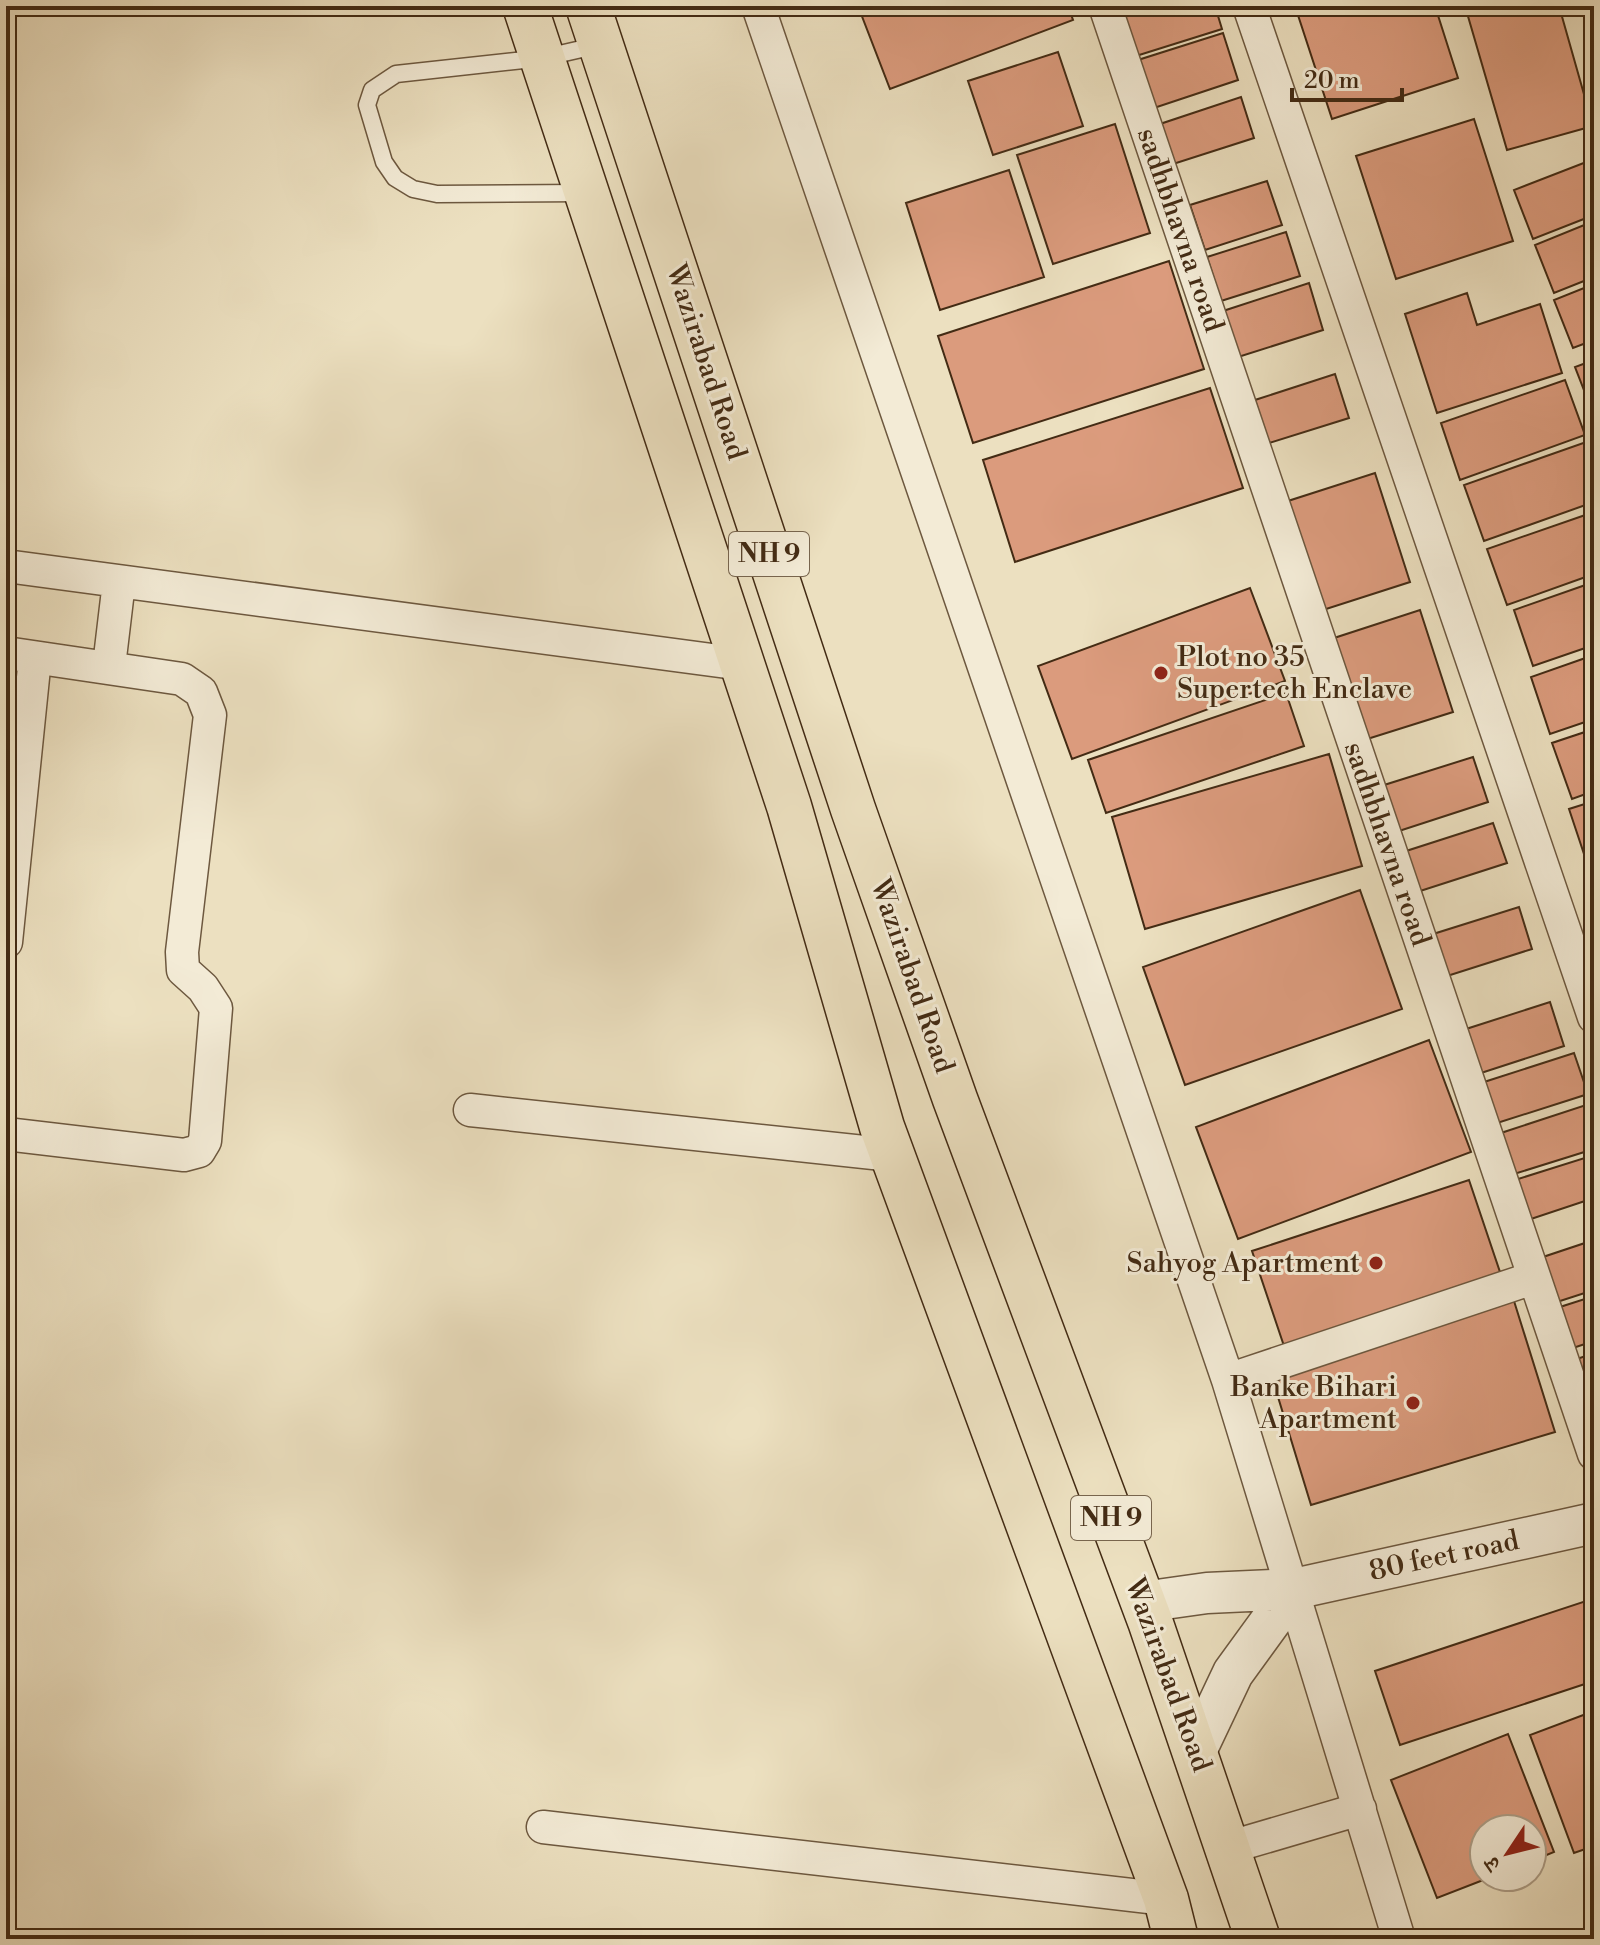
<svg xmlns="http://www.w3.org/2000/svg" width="1600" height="1945" font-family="'Libre Bodoni','Noto Serif Devanagari',serif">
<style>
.building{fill:#db9b7d;stroke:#432b14;stroke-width:2}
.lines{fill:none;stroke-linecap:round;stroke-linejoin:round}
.service-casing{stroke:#6d583f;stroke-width:19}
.minor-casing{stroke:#6d583f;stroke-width:35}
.tertiary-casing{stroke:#6d583f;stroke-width:43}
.trunk-casing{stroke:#432b14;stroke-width:47}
.service{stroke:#f3ebd6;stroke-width:16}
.minor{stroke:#f3ebd6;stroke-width:32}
.tertiary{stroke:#f3ebd6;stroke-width:40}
.trunk{stroke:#ece0c0;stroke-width:44}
.poi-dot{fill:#8f2418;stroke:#f3ebd6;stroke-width:3}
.labels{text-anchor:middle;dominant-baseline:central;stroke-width:6;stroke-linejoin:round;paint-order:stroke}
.shield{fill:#f3ebd6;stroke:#78654e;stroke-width:2}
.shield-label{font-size:26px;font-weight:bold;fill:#432b14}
.street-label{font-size:28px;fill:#432b14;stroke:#f3ebd6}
.poi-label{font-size:28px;fill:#432b14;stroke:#f3ebd6;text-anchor:end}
</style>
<rect width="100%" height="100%" fill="#ece0c0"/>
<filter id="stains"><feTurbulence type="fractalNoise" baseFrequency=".0025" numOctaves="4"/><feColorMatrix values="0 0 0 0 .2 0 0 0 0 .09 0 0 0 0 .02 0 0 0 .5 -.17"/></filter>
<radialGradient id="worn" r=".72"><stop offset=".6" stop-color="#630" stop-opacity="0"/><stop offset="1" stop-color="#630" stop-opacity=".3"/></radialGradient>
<!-- building -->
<path class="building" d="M858,6H1068L1073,20L890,89Z
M1139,6H1215L1222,29L1136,56L1121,12Z
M1295,6H1435L1458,78L1332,119Z
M1465,6H1559L1593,126L1507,150Z
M1223,33L1238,80L1154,108L1138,60Z
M1058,52L1083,126L993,155L968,81Z
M1241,97L1254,138L1170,165L1157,125Z
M1474,119L1513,241L1396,279L1356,156Z
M1115,124L1150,233L1053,264L1017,155Z
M1594,159V215L1533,239L1514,190Z
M1009,170L1044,277L940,310L906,203Z
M1267,181L1282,225L1205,250L1190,205Z
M1594,221V277L1554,293L1535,245Z
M1286,232L1300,276L1221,301L1207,257Z
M1169,261L1204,369L973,443L938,336Z
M1309,283L1323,330L1235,358L1220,312Z
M1594,284V340L1573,348L1554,300Z
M1467,293L1477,325L1540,304L1562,373L1437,413L1405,314Z
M1594,360V416L1575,367Z
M1335,374L1349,418L1269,443L1255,400Z
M1565,380L1585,435L1460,480L1441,423Z
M1210,388L1243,488L1015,562L983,460Z
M1589,441L1594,455V502L1484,541L1464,485Z
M1375,473L1410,582L1323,610L1288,501Z
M1594,512V574L1507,605L1487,549Z
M1594,582V645L1533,666L1514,610Z
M1250,588L1285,681L1072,759L1038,666Z
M1420,610L1453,712L1361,741L1328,640Z
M1594,655V719L1550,734L1531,677Z
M1286,693L1304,746L1106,813L1088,760Z
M1594,729V791L1572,799L1552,743Z
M1329,754L1362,866L1145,929L1112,817Z
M1473,757L1488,802L1396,832L1381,786Z
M1594,801V864L1588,866L1569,809Z
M1493,823L1507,863L1414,893L1400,853Z
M1360,890L1402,1009L1185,1085L1143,967Z
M1519,907L1532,949L1444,977L1430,935Z
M1550,1002L1564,1046L1478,1074L1463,1030Z
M1429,1040L1471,1152L1238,1239L1196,1127Z
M1574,1053L1588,1094L1494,1124L1481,1083Z
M1592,1103L1594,1149L1514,1174L1501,1133Z
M1594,1155V1198L1528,1220L1515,1180Z
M1469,1180L1501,1275L1284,1346L1252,1251Z
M1594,1240V1290L1557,1302L1543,1257Z
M1594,1296V1341L1573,1348L1560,1307Z
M1514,1301L1555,1432L1311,1505L1271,1374Z
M1594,1353V1411L1574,1360Z
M1592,1599L1594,1681L1400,1745L1375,1671Z
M1594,1711V1846L1574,1853L1530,1735Z
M1508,1734L1554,1852L1532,1861V1829H1484V1877H1491L1437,1898L1391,1780Z"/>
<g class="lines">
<defs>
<path id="service" d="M583,193L437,194L413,189L395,178L384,162L367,105L372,90L396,74L542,58L599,45"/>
<path id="minor" d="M758,6L1228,1380L1399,1939
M1105,6L1594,1454
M1249,6L1594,1017
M6,566L742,664
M6,653L182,679L201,692L210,715L182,952L183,970L203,988L216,1008L205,1141L199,1151L184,1155L6,1134
M109,666L119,582
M6,942L35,658
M470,1110L892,1155
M1228,1380L1533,1278
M543,1827L1166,1899
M1227,1848L1360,1809"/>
<path id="tertiary" d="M1143,1602L1207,1593L1294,1589L1594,1523
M1196,1751L1233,1673L1294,1589"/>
<path id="trunk" d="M525,6L789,806L882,1127L1166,1899L1176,1939
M588,6L853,809L955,1099L1150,1621L1258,1939"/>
</defs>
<!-- service casing -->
<use href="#service" class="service-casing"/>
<!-- minor casing -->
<use href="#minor" class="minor-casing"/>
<!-- tertiary casing -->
<use href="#tertiary" class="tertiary-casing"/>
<!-- trunk casing -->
<use href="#trunk" class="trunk-casing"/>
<!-- service -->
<use href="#service" class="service"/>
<!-- minor -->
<use href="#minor" class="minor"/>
<!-- tertiary -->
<use href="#tertiary" class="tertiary"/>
<!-- trunk -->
<use href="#trunk" class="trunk"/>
</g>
<!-- markers -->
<g class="poi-dot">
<circle cx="1161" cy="673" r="8"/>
<circle cx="1376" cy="1263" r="8"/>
<circle cx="1413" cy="1403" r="8"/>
</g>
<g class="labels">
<!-- shield labels -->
<g class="shield">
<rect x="729" y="532" width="80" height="44" rx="6"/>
<rect x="1071" y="1496" width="80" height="44" rx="6"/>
</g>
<g class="shield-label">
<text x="769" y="554">NH 9</text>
<text x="1111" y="1518">NH 9</text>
</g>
<!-- street labels -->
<g class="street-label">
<text transform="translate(1180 230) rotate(71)">sadhbhavna road</text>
<text transform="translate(706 362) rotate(72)">Wazirabad Road</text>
<text transform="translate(1387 844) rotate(71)">sadhbhavna road</text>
<text transform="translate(912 976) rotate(71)">Wazirabad Road</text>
<text transform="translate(1444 1556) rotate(-12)">80 feet road</text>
<text transform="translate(1168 1675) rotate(70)">Wazirabad Road</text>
</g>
<!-- poi labels -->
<g class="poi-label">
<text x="1177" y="657" text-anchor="start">Plot no 35<tspan x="1177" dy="32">Supertech Enclave</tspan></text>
<text x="1360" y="1263">Sahyog Apartment</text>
<text x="1397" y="1387">Banke Bihari<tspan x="1397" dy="32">Apartment</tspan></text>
</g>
</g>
<!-- margin -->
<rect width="1600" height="1945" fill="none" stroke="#ece0c0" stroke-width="32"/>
<rect x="8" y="8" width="1584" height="1929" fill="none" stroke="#432b14" stroke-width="4"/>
<rect x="16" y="16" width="1568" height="1913" fill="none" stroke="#432b14" stroke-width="2"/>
<!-- north arrow -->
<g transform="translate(1508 1853) rotate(235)"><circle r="38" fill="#f3ebd6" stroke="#ad9e88" stroke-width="2"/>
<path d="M0-6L14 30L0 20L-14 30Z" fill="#8f2418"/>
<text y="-12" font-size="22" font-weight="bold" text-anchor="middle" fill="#432b14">उ</text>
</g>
<!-- scale -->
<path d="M1292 88v12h110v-12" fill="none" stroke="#432b14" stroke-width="4"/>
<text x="1304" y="88" font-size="24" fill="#432b14" stroke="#f3ebd6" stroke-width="6" paint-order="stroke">20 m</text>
<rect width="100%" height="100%" filter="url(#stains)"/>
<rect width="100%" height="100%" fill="url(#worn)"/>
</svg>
